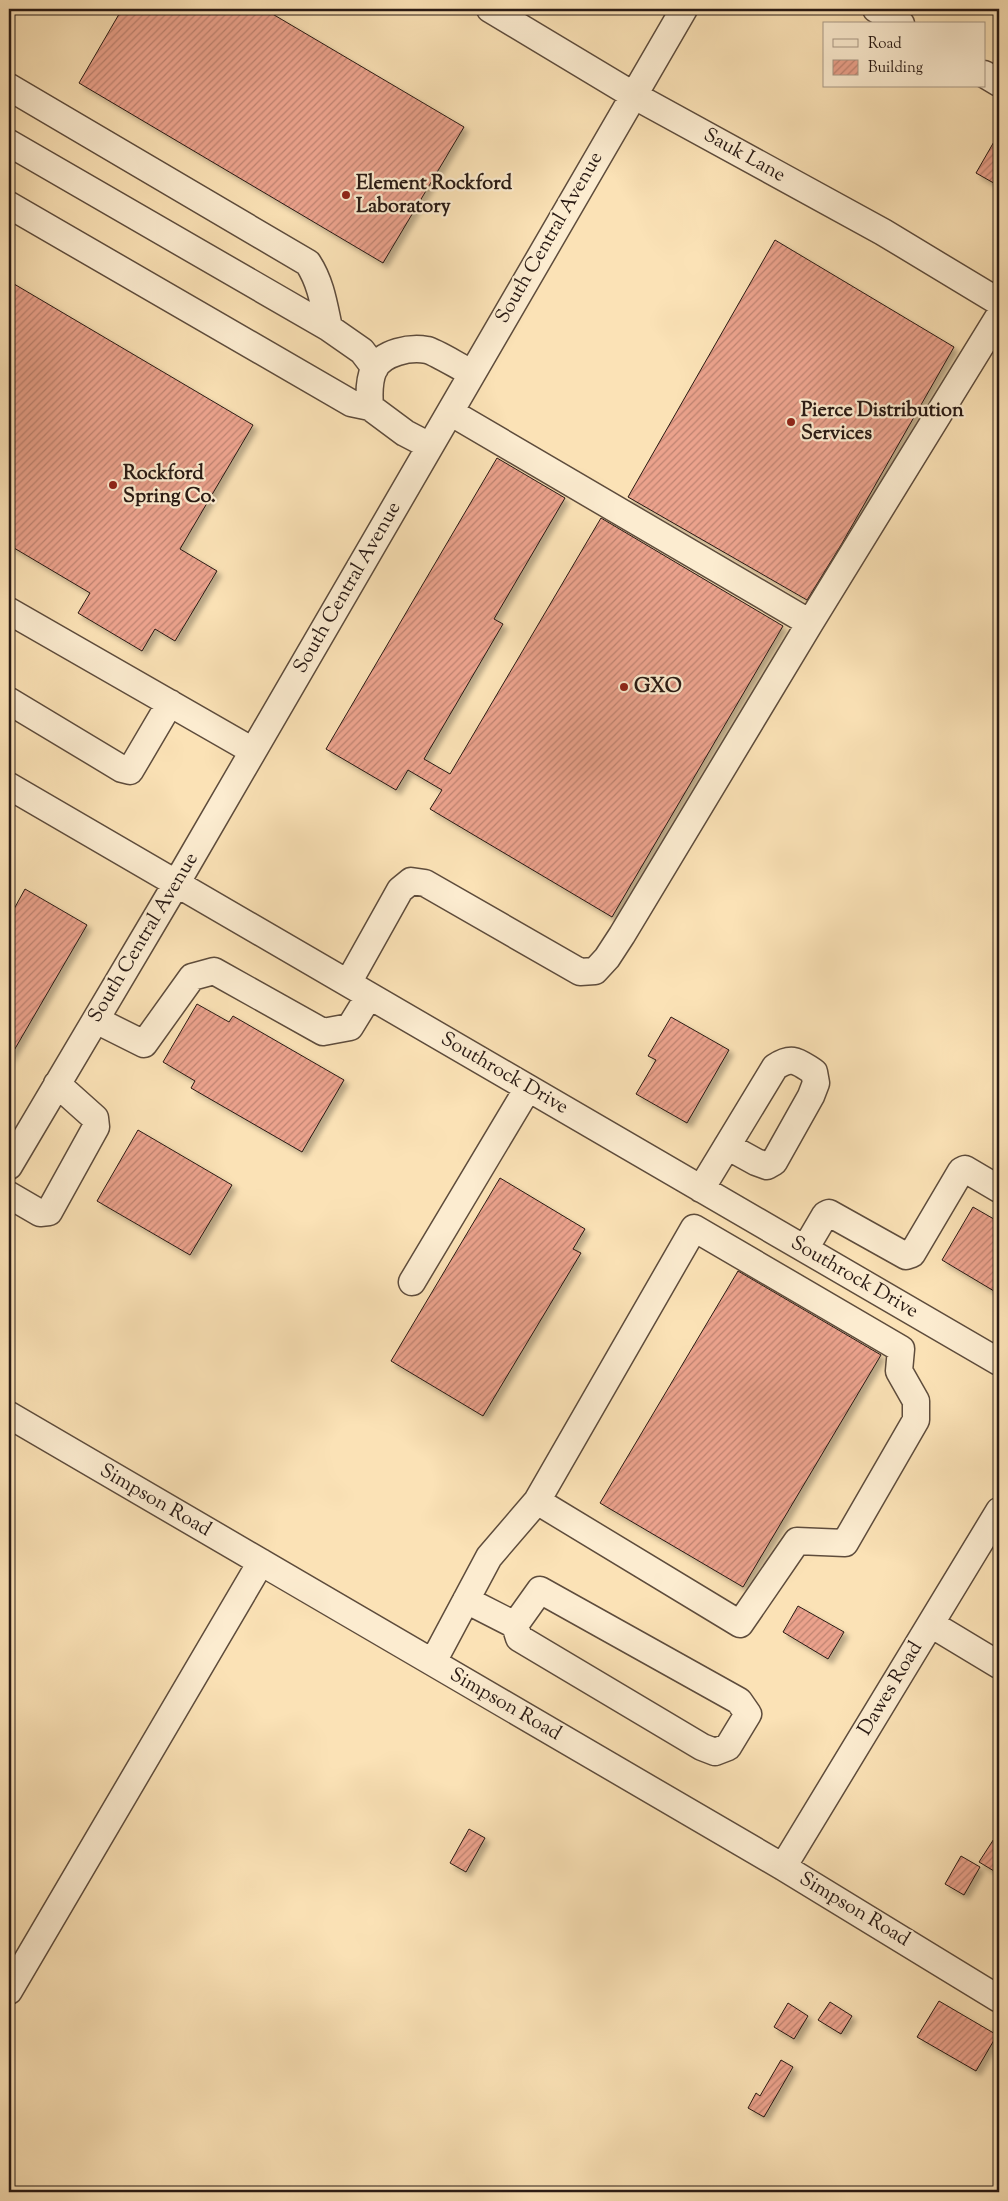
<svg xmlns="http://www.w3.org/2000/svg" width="1008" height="2201" font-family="'Sorts Mill Goudy',serif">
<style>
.building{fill:url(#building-hatch);stroke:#291a14;filter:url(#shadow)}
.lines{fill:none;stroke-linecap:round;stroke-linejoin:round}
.minor-casing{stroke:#5e4c3c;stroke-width:29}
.minor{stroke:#fcecd0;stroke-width:26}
.poi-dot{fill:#8f2418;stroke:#fcecd0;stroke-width:2}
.labels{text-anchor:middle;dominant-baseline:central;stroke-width:4.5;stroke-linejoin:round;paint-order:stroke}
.street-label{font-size:20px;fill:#291a14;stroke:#fcecd0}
.poi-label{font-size:20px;font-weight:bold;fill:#291a14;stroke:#fcecd0;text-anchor:start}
</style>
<defs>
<pattern id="building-hatch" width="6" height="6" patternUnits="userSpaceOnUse" patternTransform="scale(1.25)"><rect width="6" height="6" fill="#eba28c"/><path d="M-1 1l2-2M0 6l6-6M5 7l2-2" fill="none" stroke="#be8371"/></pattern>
<filter id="shadow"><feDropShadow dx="4.5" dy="4.5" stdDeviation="2.5" flood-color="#0004"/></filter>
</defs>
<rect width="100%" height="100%" fill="#fbe2b6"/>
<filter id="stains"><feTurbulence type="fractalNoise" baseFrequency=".004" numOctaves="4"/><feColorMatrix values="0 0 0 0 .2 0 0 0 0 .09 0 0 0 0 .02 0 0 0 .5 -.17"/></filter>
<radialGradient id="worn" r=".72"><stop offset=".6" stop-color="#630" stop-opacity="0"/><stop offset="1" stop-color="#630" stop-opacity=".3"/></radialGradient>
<!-- building -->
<path class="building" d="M122,9H264L464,127L383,263L79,83Z
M999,133V186L976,173Z
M775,240L954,347L841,545L807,600L628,497Z
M9,281L253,425L180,549L217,571L175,641L155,629L142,651L78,613L90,593L9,545Z
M497,458L565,498L494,619L503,624L424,759L450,774L601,518L783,626L612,917L430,809L442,790L408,770L396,790L326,749Z
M25,889L87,925L9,1059V918Z
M197,1004L229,1022L233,1016L344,1080L302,1152L191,1088L195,1081L163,1062Z
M671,1017L729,1050L687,1123L636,1094L656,1060L648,1056Z
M138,1130L232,1185L190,1255L97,1201Z
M500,1178L585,1229L573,1249L581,1253L483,1416L391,1361Z
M973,1207L999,1222V1294L942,1260Z
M738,1271L881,1355L743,1587L600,1503Z
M798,1606L844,1632L828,1659L783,1632Z
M469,1829L485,1838L466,1872L450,1863Z
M999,1831V1863L994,1871L979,1862Z
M961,1856L980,1867L964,1895L945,1884Z
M939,2001L997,2035L976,2071L917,2037Z
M830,2002L852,2016L841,2034L818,2020Z
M788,2003L808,2016L794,2039L774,2027Z
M781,2060L793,2067L764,2117L748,2108L756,2093L760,2096Z"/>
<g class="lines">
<defs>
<path id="minor" d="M490,9L633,95L883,232L999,302
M876,9L901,24
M984,74L999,83
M9,87L308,263C321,283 324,305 329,328L362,351L375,368
M9,143L329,328
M9,205L351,403L370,407
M450,412L810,623
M430,446L405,433L370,407C369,395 369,380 374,369C383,352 410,347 427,350C436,352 461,368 472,373
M9,611L253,751
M9,701L122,769L130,771L170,703
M9,786L999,1362
M348,983L400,890L411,881L425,883L580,972L595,971L607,958L622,935L810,623L999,316
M96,1020L144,1044L192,977L214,971L323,1032L350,1027L369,996
M9,1166L176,884L684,9
M701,1189L775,1067C793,1055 798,1062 814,1072L816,1083L811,1096L774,1162L767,1166L756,1162L727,1146
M9,1195L40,1213L49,1212L96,1127L95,1118L57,1084
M805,1249L825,1215L829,1213L906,1256L912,1254L961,1171L965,1169L999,1189
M412,1282L528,1088
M9,1415L783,1867L999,1999
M466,1600L515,1625L540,1590L739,1701L748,1714L728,1747L715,1752L702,1747L519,1638L515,1625
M931,1624L999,1665
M433,1662L489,1557L537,1501L694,1228L901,1349L899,1371L916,1401V1420L845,1543L797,1541L740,1624L537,1501
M783,1867L999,1511
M9,1991L261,1562"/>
</defs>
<!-- minor casing -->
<use href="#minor" class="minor-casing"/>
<!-- minor -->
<use href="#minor" class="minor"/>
</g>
<!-- markers -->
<g class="poi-dot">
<circle cx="346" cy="195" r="5"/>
<circle cx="791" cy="422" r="5"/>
<circle cx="113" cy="485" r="5"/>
<circle cx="624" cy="687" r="5"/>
</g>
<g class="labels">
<!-- street labels -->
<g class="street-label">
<text transform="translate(744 156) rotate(29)">Sauk Lane</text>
<text transform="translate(550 238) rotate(-60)">South Central Avenue</text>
<text transform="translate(348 588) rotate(-60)">South Central Avenue</text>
<text transform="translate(144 938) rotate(-59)">South Central Avenue</text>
<text transform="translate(504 1074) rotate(30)">Southrock Drive</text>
<text transform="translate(854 1278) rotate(30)">Southrock Drive</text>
<text transform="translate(155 1501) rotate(30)">Simpson Road</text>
<text transform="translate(891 1689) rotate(-59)">Dawes Road</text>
<text transform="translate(505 1705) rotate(30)">Simpson Road</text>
<text transform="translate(854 1910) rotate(31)">Simpson Road</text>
</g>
<!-- poi labels -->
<g class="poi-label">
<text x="356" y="184">Element Rockford<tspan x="356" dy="23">Laboratory</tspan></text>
<text x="801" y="411">Pierce Distribution<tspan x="801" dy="23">Services</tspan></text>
<text x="123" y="474">Rockford<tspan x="123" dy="23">Spring Co.</tspan></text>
<text x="634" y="687">GXO</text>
</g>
</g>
<!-- margin -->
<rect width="1008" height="2201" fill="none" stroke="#fbe2b6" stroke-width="30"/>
<rect x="10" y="10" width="988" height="2181" fill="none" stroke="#291a14" stroke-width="2.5"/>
<rect x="15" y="15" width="978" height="2171" fill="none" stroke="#291a14"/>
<!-- legend -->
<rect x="823" y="22" width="162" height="65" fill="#fcecd0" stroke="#a89885"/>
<rect x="833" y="39" width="25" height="8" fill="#fcecd0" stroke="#a89885"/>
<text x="868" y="48" font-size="15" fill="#291a14">Road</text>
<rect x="833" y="60" width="25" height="15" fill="url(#building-hatch)" stroke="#a89885"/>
<text x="868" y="72" font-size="15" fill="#291a14">Building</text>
<rect width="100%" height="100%" filter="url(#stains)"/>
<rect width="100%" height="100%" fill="url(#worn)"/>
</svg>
